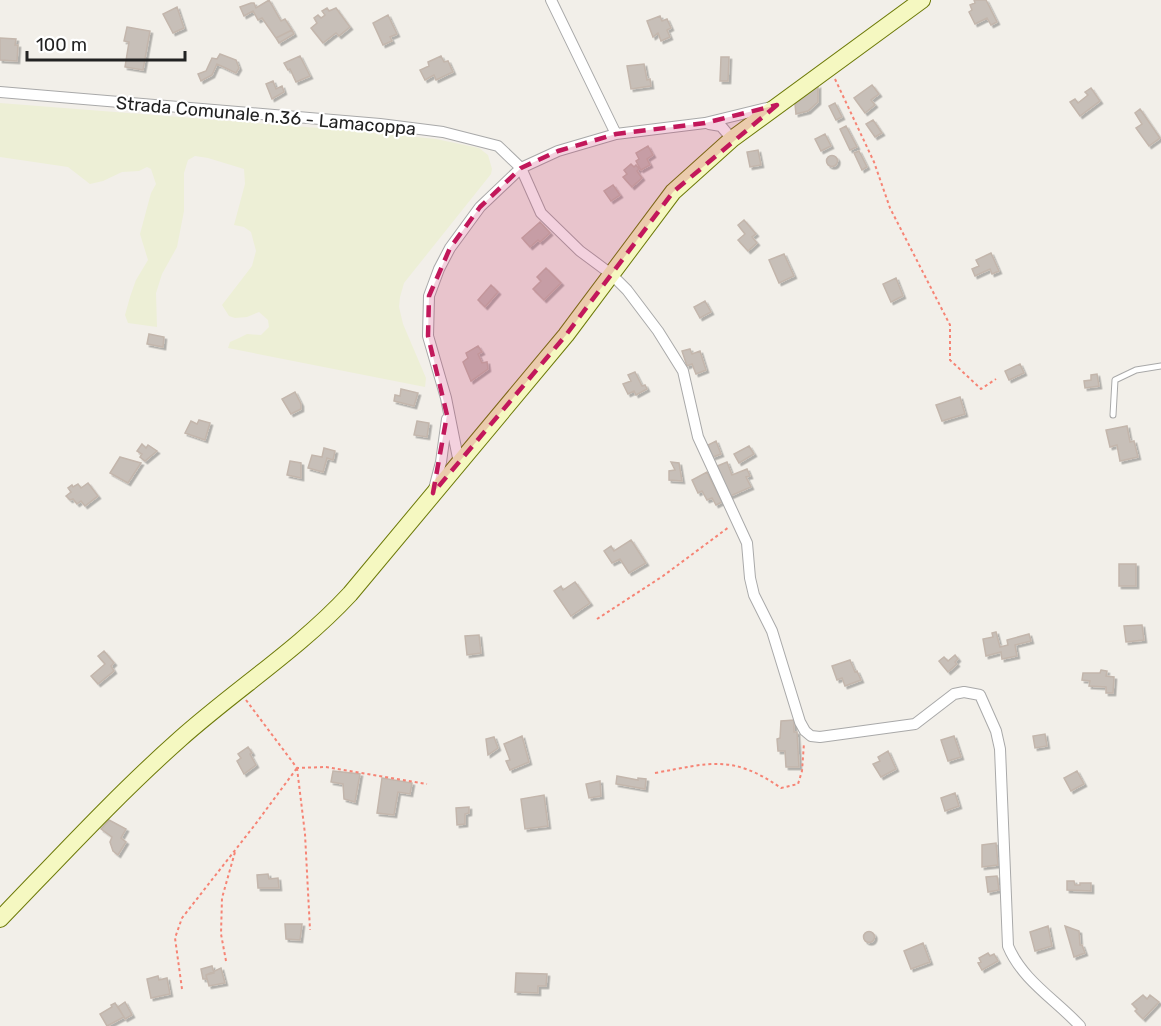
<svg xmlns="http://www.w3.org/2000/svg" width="1161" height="1026" font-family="Rubik,sans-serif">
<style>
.farmland{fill:#edefd6}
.building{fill:#c7bfb8;stroke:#c3b6ac;stroke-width:1.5;filter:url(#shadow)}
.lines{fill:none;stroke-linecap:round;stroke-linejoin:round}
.lane-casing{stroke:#a9a9a9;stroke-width:7}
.street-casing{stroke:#a9a9a9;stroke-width:12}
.secondary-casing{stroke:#6d7a08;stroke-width:18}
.path{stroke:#f68475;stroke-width:2;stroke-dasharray:3 3;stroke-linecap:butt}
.lane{stroke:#fff;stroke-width:5}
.street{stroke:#fff;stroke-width:10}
.secondary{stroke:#f5f8c1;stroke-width:16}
.marked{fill:#c2185b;fill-opacity:0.2;stroke:#c2185b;stroke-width:4.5;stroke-dasharray:12 8;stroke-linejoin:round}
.labels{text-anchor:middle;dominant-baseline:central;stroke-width:4.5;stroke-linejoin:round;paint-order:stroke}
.street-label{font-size:18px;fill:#222;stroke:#fff}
</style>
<defs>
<filter id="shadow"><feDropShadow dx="2.5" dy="2.5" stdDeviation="0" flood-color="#0004"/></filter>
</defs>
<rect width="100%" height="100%" fill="#f2efe9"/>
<!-- farmland -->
<path class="farmland" d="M0,103L345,130L436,139L479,148L488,155L492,169L491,174L404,283L400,297L399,307L403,324L426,378L425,387L228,348L230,342L239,338L247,334L261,335L269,327L268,320L259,312L247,317L235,318L229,316L222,305L252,266L256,251L251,232L244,227L234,225L245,184L244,169L208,158L195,156L188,160L184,173V211L177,247L162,274L156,293L157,327L128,323L125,315L130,297L136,280L148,260L140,234L151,193L156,184L151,169L147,167L139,171L122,172L103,181L90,184L68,167L0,157Z"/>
<!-- building -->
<path class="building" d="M269,0L281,21L285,19L292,30L276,38L262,18L258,20L253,11L244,16L240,7L251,3H254L256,8Z
M974,0H986L997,22L991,25L987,18L975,24L969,12L972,10L970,5L975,3Z
M177,7L184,28L173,33L163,14Z
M327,8L329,11L336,8L350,27L339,36L336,33L323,43L311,28L317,23L314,18L318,15L321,18L325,15L322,11Z
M388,15L397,34L390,37L392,41L383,45L373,23Z
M660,16L662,21L667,19L671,28L667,30L670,37L661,41L658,33L653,37L647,21Z
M127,27L150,31L143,70L125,67L129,42L124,41Z
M292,30L294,34L279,43L276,38Z
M0,38L16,39L15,45H18L17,61L0,60Z
M220,54L236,60L239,68L236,73L217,64L212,75L201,81L198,74L206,71L212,58L217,59Z
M300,56L310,76L296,82L290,69L288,70L284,63Z
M441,56L444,62L448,61L453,72L436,80L434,75L425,80L420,70L429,66L428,62Z
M721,57H729L728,81H720Z
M644,64L647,80L650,79L651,86L631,89L627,66Z
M273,81L276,89L282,86L284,92L272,99L266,84Z
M872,85L879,94L871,100L875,105L865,113L854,98Z
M818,86V102L808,111L796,114L795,104Z
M1091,88L1100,101L1080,116L1070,102L1075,99L1078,103L1088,95L1085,92Z
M835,103L842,117L836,120L829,106Z
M1140,109L1160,138L1149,146L1136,128L1142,124L1135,113Z
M873,120L882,133L875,137L866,124Z
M846,126L857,147L850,150L840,129Z
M825,134L831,146L821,151L815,139Z
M648,146L653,155L647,159L650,165L641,170L636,161L639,159L636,153Z
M758,150L761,165L750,167L747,152Z
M859,151L867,167L862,170L854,153Z
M826.5 161a5.5 5.5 0 1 1 11 0a5.5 5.5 0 1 1-11 0Z
M631,164L634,167L636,165L639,169L637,171L642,178L632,187L623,177L627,174L624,170Z
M613,185L620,195L611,201L604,191Z
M744,220L756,234L752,237L757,243L748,251L738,240L745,234L738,225Z
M540,222L550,233L540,242L538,240L530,247L522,238Z
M991,253L999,271L992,274L990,269L975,276L972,269L979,266L976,260Z
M784,254L794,276L779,283L769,260Z
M546,268L561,283L544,300L533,289L541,281L537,277Z
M896,278L903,296L891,302L883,284Z
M491,285L498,292L485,307L478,300Z
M705,301L711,312L700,318L694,307Z
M149,334L164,337L163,347L147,344Z
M478,346L482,352L478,354L482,363L487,362L488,369L471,381L463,362L468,358L466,353Z
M690,349L692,354L700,351L706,370L696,374L692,364L687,366L682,351Z
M1020,364L1024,373L1009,380L1005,371Z
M635,372L642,386L645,385L647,389L636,395L634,391L628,394L623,384L631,381L628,375Z
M1097,374L1099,386L1085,388L1084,381L1091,380V375Z
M401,389L418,393L414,406L394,401L395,395L400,396Z
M295,392L301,404V409L291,414L282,399Z
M960,397L965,414L942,421L936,405Z
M199,420L210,423L205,440L185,433L191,421L197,424Z
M417,421L429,423L427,437L414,435Z
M1127,426L1130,442L1134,441L1138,457L1120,461L1117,445L1110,447L1106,430Z
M716,441L721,454L713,457L708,445Z
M142,444L146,448L148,445L157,451L145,461L140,457L142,454L137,451Z
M749,446L754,454L739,463L734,454Z
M324,448L335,451L333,460L327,458L323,472L308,468L312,455L322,457Z
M120,457L141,463L128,483L110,473Z
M290,461L301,463V478L287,475Z
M671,462L679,463L682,481L669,480V471L675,470Z
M727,462L732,475L747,469L750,476L746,477L751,487L728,497L715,467Z
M707,472L722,502L716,505L712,498L707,500L702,491L698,493L692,480Z
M88,483L98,496L85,506L81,501L77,504L73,499L70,500L66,496L71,492L68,488L72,485L73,487L78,484L81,488Z
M631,540L646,563L629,573L620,559L612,563L604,551L611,546L614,551Z
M1119,564H1136V586H1119Z
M575,582L590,603L571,616L554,591L561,586L563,590Z
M1142,625L1144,640L1126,642L1124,626Z
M996,632L1000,647L1008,645L1007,640L1029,634L1031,641L1015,645L1017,656L1002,659L1001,652L986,656L983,639L993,637L992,633Z
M479,635L481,653L467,655L465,636Z
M104,651L114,663L111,666L114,671L98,684L91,676L105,664L98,656Z
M955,655L958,659L955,662L957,664L948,672L939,661L944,657L948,661Z
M850,660L855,672L857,671L861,680L845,686L842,678L837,680L832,666Z
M1101,670L1107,671L1106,676L1114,677L1113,693H1106V687L1089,686L1090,681L1082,680L1083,673H1100Z
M794,720V732H797L799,767H786L785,751H778L777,739L780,738L781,721Z
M1045,734L1047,746L1035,748L1033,736Z
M522,736L529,762L510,770L506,761L510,760L504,744Z
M954,736L961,757L948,761L941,740Z
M494,737L498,748L488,755L486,739Z
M248,747L252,753L250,754L256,765L244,774L237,761L241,758L238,754Z
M888,751L896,769L881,777L873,764L880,761L878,757Z
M333,771L360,774L355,802L344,799L343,784L331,782Z
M1077,771L1084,784L1071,791L1064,778Z
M617,776L638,780V778L646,779L645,789L616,784Z
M382,778L412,783L410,794L398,792L394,815L377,813Z
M600,781L601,796L589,798L586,784Z
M955,793L959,806L945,811L941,798Z
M544,795L548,826L525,829L521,799Z
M469,807V813L465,814V824L457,825L456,808Z
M109,820L126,829L121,838L126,842L118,855L113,851L110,842L112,837L101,829Z
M996,843L998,865L982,867V845Z
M268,874L269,879L278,878L279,888H258L257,875Z
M997,876L999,890L988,892L986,877Z
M1067,881H1074L1075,885H1080V883H1091V891L1067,890Z
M285,924H302L300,940L286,939Z
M1048,926L1052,946L1035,951L1030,932Z
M1065,926L1079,931L1080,945H1082L1085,953L1074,957Z
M863.5 937a5.5 5.5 0 1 1 11 0a5.5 5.5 0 1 1-11 0Z
M923,943L930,962L911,969L904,951Z
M988,953L990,956L994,954L998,961L982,970L978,963L981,962L979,958Z
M212,966L214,973L206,975L207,979H203L201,969Z
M221,968L225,983L209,986L206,975Z
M516,973L547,974L546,986H538V993L515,992Z
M158,976L159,980L167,978L170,994L151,998L147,979Z
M1143,995L1147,999L1150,995L1159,1002L1143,1019L1135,1011L1137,1009L1132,1004Z
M125,1002L132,1015L125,1019L118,1007Z
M115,1003L124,1017L107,1026L100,1014L112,1007L111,1005Z"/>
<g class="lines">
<defs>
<path id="lane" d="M1113,415L1115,380L1136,370L1161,366"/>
<path id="street" d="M551,0L616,134
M0,92L380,124L443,132L498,146L521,168L541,213L580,251L611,274L627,290L658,331L683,371L698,437L747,543L750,578L754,595L772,631L800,722L805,731L811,736L820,737L915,724L954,694L964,692L980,695L996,731L1000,749L1008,946C1022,980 1056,1000 1080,1026
M709,124L721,126L732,139
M459,463L446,398L428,336L429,296L439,269L450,248L480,207L521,168L558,151L616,134L705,123L771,107
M434,489L441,462L447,419"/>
<path id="secondary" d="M0,919C59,858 117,795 180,739C236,689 299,649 350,594L566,335L673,192L732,139L922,0"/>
</defs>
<!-- lane casing -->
<use href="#lane" class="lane-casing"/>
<!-- street casing -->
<use href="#street" class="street-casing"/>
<!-- secondary casing -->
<use href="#secondary" class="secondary-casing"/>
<!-- path -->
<path class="path" d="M835,79L874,162L890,208L950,325V360L981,389L996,379
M597,619L663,576L729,527
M246,700L297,768L326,767L427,784
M297,768L305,834L310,930
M655,773C710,763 732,754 781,788L798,784L802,771L804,743
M226,961L221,934L222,898L235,852
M182,989L175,938L182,918L254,826L297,768"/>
<!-- lane -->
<use href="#lane" class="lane"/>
<!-- street -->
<use href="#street" class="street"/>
<!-- secondary -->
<use href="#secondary" class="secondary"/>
</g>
<!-- marked area -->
<path class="marked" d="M777,105L673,192L566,335L433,493L447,415L428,336L429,296L450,248L480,207L521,168L558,151L616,134L705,123Z"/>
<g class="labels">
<!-- street labels -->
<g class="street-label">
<text transform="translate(266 116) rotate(5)">Strada Comunale n.36 - Lamacoppa</text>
</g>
</g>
<!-- scale -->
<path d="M27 51v9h158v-9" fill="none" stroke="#222222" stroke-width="3"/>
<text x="36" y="51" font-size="18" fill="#222222" stroke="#ffffff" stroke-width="4.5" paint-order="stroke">100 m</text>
</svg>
